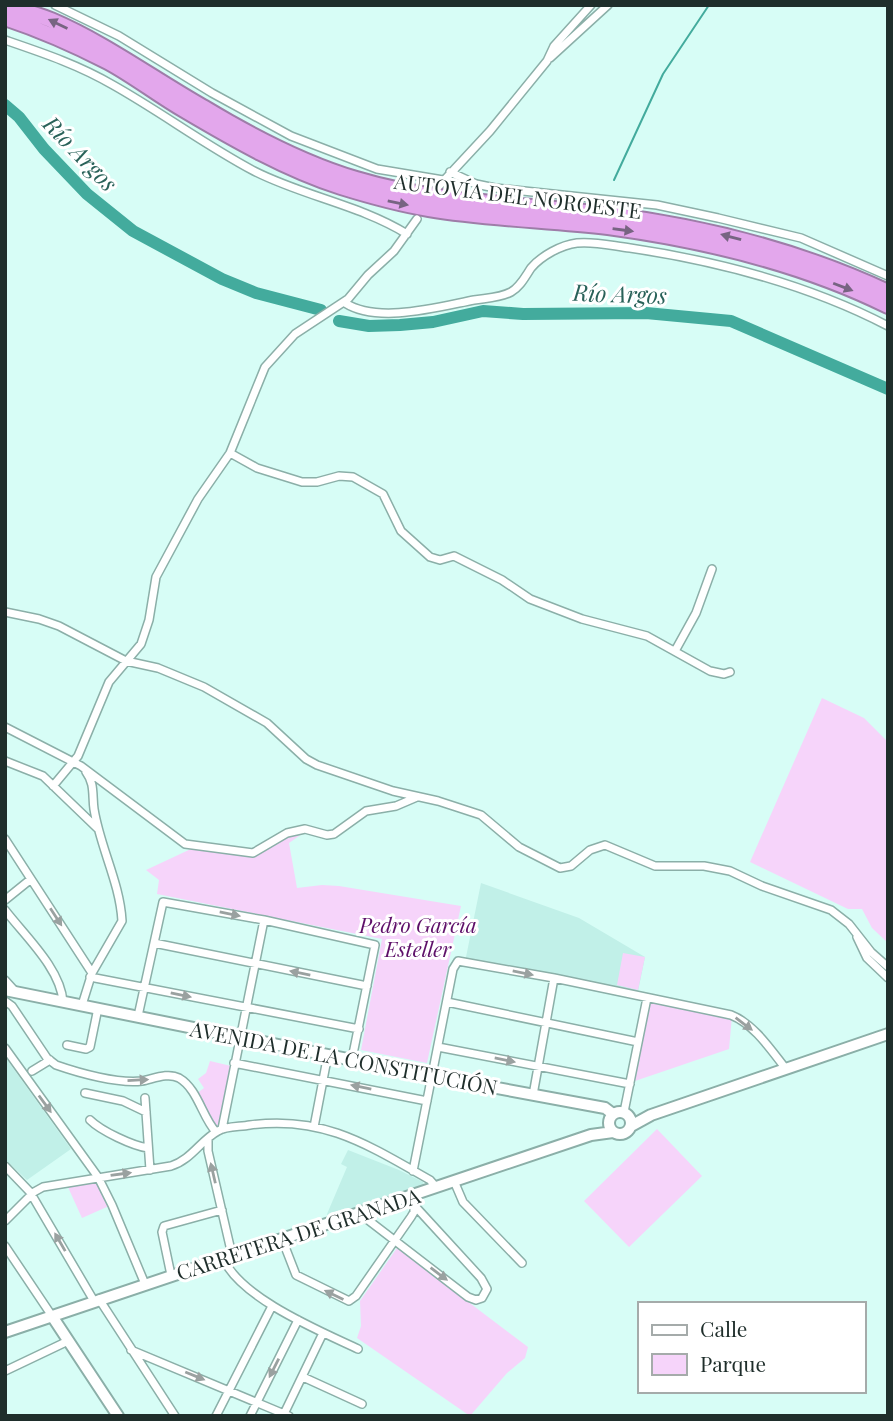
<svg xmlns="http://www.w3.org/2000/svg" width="893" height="1421" font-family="'Playfair Display',serif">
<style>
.built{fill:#c1f0e8}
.green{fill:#f6d4fa}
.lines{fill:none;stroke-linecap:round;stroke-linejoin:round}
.stream{stroke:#43ab9d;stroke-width:2}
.river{stroke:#43ab9d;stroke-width:12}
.street-casing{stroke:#8bafa8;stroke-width:10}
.secondary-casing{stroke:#8bafa8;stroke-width:14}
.highway-casing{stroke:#9e7da8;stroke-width:18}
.street{stroke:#fff;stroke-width:7}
.secondary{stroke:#fff;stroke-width:10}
.highway{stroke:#e3a7ec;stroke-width:14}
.oneway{fill:#776482}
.oneway2{fill:#9aa1a0}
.labels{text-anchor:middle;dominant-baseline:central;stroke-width:6;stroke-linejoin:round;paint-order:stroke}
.street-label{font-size:21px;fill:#1f2e2b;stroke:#fff}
.park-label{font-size:21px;font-style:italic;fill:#5e1069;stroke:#fff}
.water-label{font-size:23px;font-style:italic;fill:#296259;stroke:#fff}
</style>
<rect width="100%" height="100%" fill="#d7fdf6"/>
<!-- built -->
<path class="built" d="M481,883L579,918L645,957L637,996L465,962Z
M5,1057L71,1149L27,1180L5,1159Z
M348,1150L399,1170L423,1182L424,1186L328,1219L327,1214L347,1167L341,1164Z"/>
<!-- green -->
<path class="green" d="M822,698L864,718L888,742V943L872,928L862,909H848L750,862Z
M299,832L302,834L289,843L297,888L322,885L339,886L461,906L427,1063L361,1050L382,939L157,894L159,880L146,870L193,848L242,854Z
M623,953L645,957L638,990L617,985Z
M651,999L732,1016L729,1049L635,1081Z
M210,1061L231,1066L220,1124L215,1127L196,1094L204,1088L198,1079L206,1073Z
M657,1129L702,1176L629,1247L584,1201Z
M95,1180L109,1206L82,1218L67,1185Z
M397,1248L528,1347L525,1358L507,1373L470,1416L357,1338L361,1326L360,1301Z"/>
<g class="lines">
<!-- stream -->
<path class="stream" d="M614,180L663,74L709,5"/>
<!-- river -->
<path class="river" d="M5,105L19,117L44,149L87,194L133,231L222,279L256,293L321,310
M339,321L369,326L400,325L433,322L483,311L523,314L646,313L731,321L888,389"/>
<defs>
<path id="street" d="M55,5L119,36L212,93L291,136L377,169L443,180
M5,40C43,53 79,65 113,85C161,112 205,145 254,171C303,196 360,205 407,234
M550,58L608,5
M450,172L476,184L495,188L657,205L718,218L801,238L888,276
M437,188L490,131L547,61L554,46L591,5
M345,303C378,324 438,307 474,300C486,298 500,298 511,292C520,287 525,277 531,268C541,256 561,245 577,243C594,241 613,246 630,248C717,261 809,285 888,326
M230,453L257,468L302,482H317L339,476L353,477L383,494L401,531L430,557L440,560L454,556L502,580L530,599L582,619L647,636L710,671L724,674L730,672
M5,612L39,619L59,626L126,661L158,668L204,687L267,723L306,759L317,765L393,791L438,801L481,815L519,847L560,868L571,866L590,850L605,845L655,866H704L730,871L762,886L831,910L849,924L871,952L888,967
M675,651L696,613L712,569
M5,727L81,766L185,844L253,853L287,833L305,829L327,835L334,834L366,811L396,806L417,797
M5,761L43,776L97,828
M53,786L78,756L109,682L141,644L149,620L156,577L198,499L230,453L265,367L295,334L348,299L368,275L394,251L417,219
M5,839L92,973
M5,900L31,879
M5,910C25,936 61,969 63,1002
M857,937L867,958L888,978
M154,943L367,986
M90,977L359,1029
M5,980L15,991
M5,1001L12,1006L47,1058L56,1065C79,1073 118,1084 142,1081C153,1079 168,1072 179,1078C198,1089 202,1117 216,1132
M447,1002L638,1042
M82,1005L92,973L122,921C120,883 100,847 94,809C92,795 95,784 86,772
M138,1016L163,902L264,920L375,945L352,1059
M67,1045L86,1049L90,1047L98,1008
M438,1047L630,1084
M5,1048L98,1177L112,1205L145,1284
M234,1063L427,1101
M32,1071L50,1060
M85,1093L123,1101L146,1112
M533,1095L554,978
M145,1098L150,1170
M624,1112L647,998
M90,1120C101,1131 133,1146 148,1148
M314,1127L328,1054
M222,1129L264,920
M208,1140V1151L232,1255
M5,1166L30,1192L94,1301
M413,1171L453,969L458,961L554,978L731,1015C754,1024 771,1050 786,1069
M454,1181L463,1202L522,1263
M359,1213L468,1297L476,1300L482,1298L487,1289L481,1278L414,1205
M5,1221L34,1192L43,1187L171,1166C191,1160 201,1140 218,1131C226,1126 240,1127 250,1125C323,1115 368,1145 430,1180L436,1187
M282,1239L296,1275L349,1301L356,1296L411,1217L414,1212V1205
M5,1246L52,1316
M223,1258C240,1298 320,1331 358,1349
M171,1275L162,1232L164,1226L222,1210
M99,1299L175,1416
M131,1350L289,1416
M5,1371L68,1341
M303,1377L362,1404
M216,1416L272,1306
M250,1416L298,1320
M283,1416L323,1333"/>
<path id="secondary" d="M5,990L432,1076L605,1108L613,1114
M609 1123a11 11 0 1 1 22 0a11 11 0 1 1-22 0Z
M631,1126L651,1115L888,1034
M52,1316L118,1416
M5,1332L591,1135L613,1132"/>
<path id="highway" d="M5,5C20,10 36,14 51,20C105,43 152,78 203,107C251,136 302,163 356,179C436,203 520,204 603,214C701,226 798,250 888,292
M5,18C41,30 75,45 108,62C134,76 158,95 184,110C233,139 287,170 341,187C370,196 399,204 429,209C488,219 549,220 608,227C704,240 801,263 888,306"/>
</defs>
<!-- street casing -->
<use href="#street" class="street-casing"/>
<!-- secondary casing -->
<use href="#secondary" class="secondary-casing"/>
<!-- highway casing -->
<use href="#highway" class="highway-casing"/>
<!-- street -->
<use href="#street" class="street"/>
<!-- secondary -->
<use href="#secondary" class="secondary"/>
<!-- highway -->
<use href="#highway" class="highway"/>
</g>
<!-- one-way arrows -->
<defs><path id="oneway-solid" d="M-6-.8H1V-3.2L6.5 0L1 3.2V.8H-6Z" transform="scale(1.75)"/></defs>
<g class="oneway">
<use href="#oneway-solid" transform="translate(58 24) rotate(-154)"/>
<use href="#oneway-solid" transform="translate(398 203) rotate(12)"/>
<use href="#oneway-solid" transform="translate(623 230) rotate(8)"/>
<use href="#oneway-solid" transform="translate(731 237) rotate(-165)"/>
<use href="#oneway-solid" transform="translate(843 287) rotate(21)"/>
</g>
<g class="oneway2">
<use href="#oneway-solid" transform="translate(230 914) rotate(11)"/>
<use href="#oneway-solid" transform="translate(56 917) rotate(57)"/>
<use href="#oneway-solid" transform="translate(300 973) rotate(-169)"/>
<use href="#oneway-solid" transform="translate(523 973) rotate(11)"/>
<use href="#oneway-solid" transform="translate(181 995) rotate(12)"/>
<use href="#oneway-solid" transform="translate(744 1024) rotate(37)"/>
<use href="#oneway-solid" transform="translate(505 1060) rotate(11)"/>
<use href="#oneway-solid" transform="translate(138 1080) rotate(-3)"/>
<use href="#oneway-solid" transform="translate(361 1087) rotate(-169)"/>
<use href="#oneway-solid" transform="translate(45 1104) rotate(54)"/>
<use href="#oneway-solid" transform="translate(213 1173) rotate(-103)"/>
<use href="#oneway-solid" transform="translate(121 1174) rotate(-8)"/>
<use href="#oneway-solid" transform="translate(60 1242) rotate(-120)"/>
<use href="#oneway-solid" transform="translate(439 1274) rotate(37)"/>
<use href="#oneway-solid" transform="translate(334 1295) rotate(-154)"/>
<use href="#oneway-solid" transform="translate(274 1368) rotate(117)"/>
<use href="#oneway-solid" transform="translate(195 1376) rotate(22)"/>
</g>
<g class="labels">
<!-- street labels -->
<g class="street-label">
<text transform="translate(518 195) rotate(7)">AUTOVÍA DEL NOROESTE</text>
<text transform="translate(344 1057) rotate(11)">AVENIDA DE LA CONSTITUCIÓN</text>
<text transform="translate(298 1233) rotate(-18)">CARRETERA DE GRANADA</text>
</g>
<!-- park labels -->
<g class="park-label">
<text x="418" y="924">Pedro García<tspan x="418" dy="24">Esteller</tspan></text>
</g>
<!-- water labels -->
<g class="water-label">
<text transform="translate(81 153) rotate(46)">Río Argos</text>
<text transform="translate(620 293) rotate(2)">Río Argos</text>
</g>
</g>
<!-- border -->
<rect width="893" height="1421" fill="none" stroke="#1f2e2b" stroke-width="14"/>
<!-- legend -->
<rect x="638" y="1302" width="228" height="91" fill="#ffffff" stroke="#a5abaa" stroke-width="2"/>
<rect x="652" y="1325" width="35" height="10" fill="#ffffff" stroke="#a5abaa" stroke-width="2"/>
<text x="700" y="1337" font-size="21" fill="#1f2e2b">Calle</text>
<rect x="652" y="1354" width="35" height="21" fill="#f6d4fa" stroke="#a5abaa" stroke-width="2"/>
<text x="700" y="1372" font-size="21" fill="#1f2e2b">Parque</text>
</svg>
